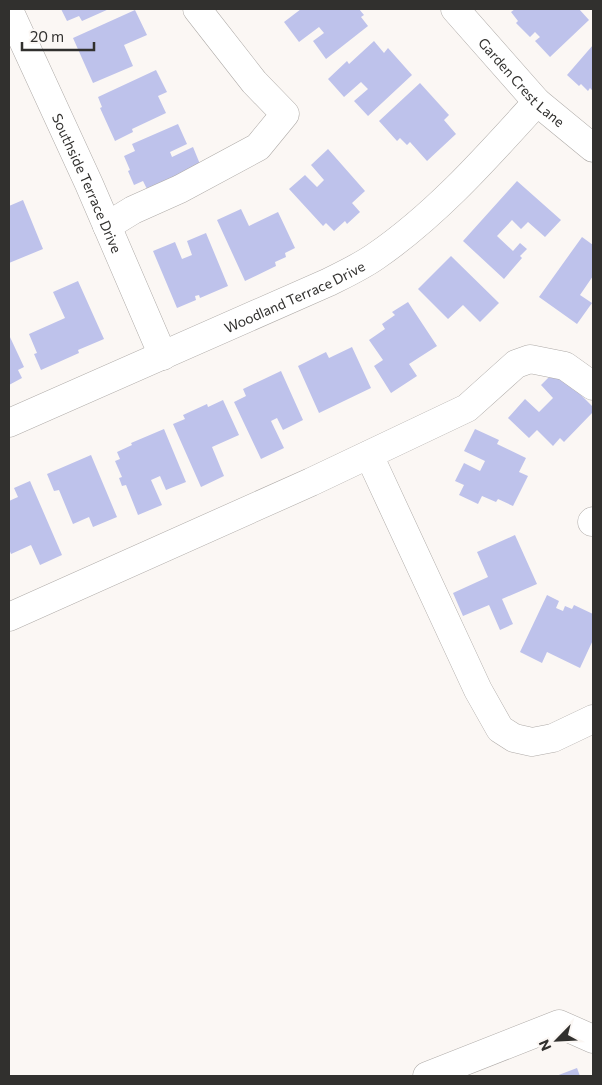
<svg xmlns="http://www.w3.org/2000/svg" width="602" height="1085" font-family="Commissioner,sans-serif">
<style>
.building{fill:#bec2eb}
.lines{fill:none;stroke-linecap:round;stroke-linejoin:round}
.minor-casing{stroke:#afaba8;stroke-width:29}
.minor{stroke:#fff;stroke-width:28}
.labels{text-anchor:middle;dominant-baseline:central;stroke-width:4;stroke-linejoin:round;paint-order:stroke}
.street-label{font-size:14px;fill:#31302e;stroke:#fbf7f4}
</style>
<rect width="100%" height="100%" fill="#fbf7f4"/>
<!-- building -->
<path class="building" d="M61,9H109L82,21L79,16L67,21Z
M301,9H359L364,15L361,17L368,26L326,59L313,41L324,33L319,27L299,42L284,22Z
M515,9H579L589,20L550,57L535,41L540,37L535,32L530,37L516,23L518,21L511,12Z
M135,10L147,35L124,45L133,66L93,83L73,38Z
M374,41L384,53L388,48L412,75L368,116L354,101L368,89L361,82L344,97L328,79L347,61L349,64Z
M593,45V91L590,88L588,91L581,84L579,86L567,75Z
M156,70L167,92L158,96L166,113L132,129L133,132L115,141L100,108L102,107L98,97Z
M420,83L449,115L444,120L456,134L427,161L410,142L407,145L400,138L397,141L379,121Z
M178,124L187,144L170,152L172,157L193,147L202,169L149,193L143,181L134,185L128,171L130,170L124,156L135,151L132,144Z
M328,149L365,191L352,203L360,212L347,224L345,221L334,231L326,223L323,226L289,189L305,175L317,187L324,180L311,165Z
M517,181L561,220L545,237L528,222L521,229L512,220L497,236L513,251L520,243L527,249L520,256L522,258L504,279L463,241Z
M23,200L43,249L9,263V206Z
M241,209L249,226L278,212L295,248L285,253L286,257L275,262L276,266L245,281L217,220Z
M206,233L228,286L200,298L199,295L195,296L196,300L177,308L153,251L175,242L182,259L192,255L187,241Z
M582,237L593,245V276L580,295L592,303L577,324L539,297Z
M451,256L499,303L480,322L463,305L448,319L418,289Z
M78,281L104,339L78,350L79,353L41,370L34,354L37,353L29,334L65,318L53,292Z
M408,302L437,346L409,364L417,376L391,393L374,366L383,360L369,340L385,329L382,324L395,315L392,312Z
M9,335L24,367L18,370L22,378L9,385Z
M352,347L371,388L319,413L298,366L326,352L329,358Z
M556,370L593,407V412L564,442L560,438L553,446L537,430L529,438L508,418L525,399L539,412L553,398L541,385Z
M281,371L303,420L283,430L277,418L271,421L284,448L261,459L234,402L246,396L243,389Z
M223,400L239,435L212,447L224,476L201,487L173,424L185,419L183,415L207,404L208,407Z
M164,429L186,482L166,490L160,476L151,480L162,505L138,515L126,485L122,486L119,478L122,477L115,461L120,459L117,452L132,445L131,443Z
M475,429L499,440L497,444L526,458L519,472L528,476L513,506L498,499L496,502L482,496L478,504L459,495L464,485L455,481L464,463L480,471L485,461L464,451Z
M91,455L117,517L93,527L89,517L73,524L59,490L54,491L47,474Z
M30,481L62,555L40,565L31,545L11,554L9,549V501L18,497L14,488Z
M515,535L537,584L502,599L513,624L500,630L489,605L463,616L453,593L488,577L477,552Z
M547,595L559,601L556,608L563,611L565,606L572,609L574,605L593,614V640L580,668L547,652L542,663L520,652Z
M577,1068L580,1076H556Z"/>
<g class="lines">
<defs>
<g id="minor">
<path id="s1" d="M455,9L537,102L593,148"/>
<path id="s2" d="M9,10L89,184L163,356"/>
<path d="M107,226L133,210L180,189L258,147L285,114L254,82L197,9"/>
<path id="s3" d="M9,423L329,282C345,274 362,266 376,256C437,214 487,157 537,102"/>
<path d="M369,455L478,690L500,729L514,738L532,742L553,738L593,719"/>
<path d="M592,522L593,521"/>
<path d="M9,617L311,482L467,408L516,364L530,359L565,366L593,386"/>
<path d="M427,1076L559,1024L593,1039"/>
</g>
</defs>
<!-- minor casing -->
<use href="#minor" class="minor-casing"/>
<!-- minor -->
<use href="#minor" class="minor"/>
</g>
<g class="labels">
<!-- street labels -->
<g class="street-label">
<text stroke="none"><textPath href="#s1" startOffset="99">Garden Crest Lane</textPath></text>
<text stroke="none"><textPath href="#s2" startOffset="190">Southside Terrace Drive</textPath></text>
<text stroke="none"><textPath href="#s3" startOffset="312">Woodland Terrace Drive</textPath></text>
</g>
</g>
<!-- border -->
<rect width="602" height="1085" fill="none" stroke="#31302e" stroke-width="20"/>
<!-- north arrow -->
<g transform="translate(557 1040) rotate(246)" stroke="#fbf7f4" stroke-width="4" paint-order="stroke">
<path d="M0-4L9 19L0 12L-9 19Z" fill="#31302e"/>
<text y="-8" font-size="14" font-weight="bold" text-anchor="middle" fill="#31302e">N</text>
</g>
<!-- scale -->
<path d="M22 42v8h72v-8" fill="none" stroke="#31302e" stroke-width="2.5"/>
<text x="30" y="42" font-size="15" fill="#31302e" stroke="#fbf7f4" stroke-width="4" paint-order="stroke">20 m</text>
</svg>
